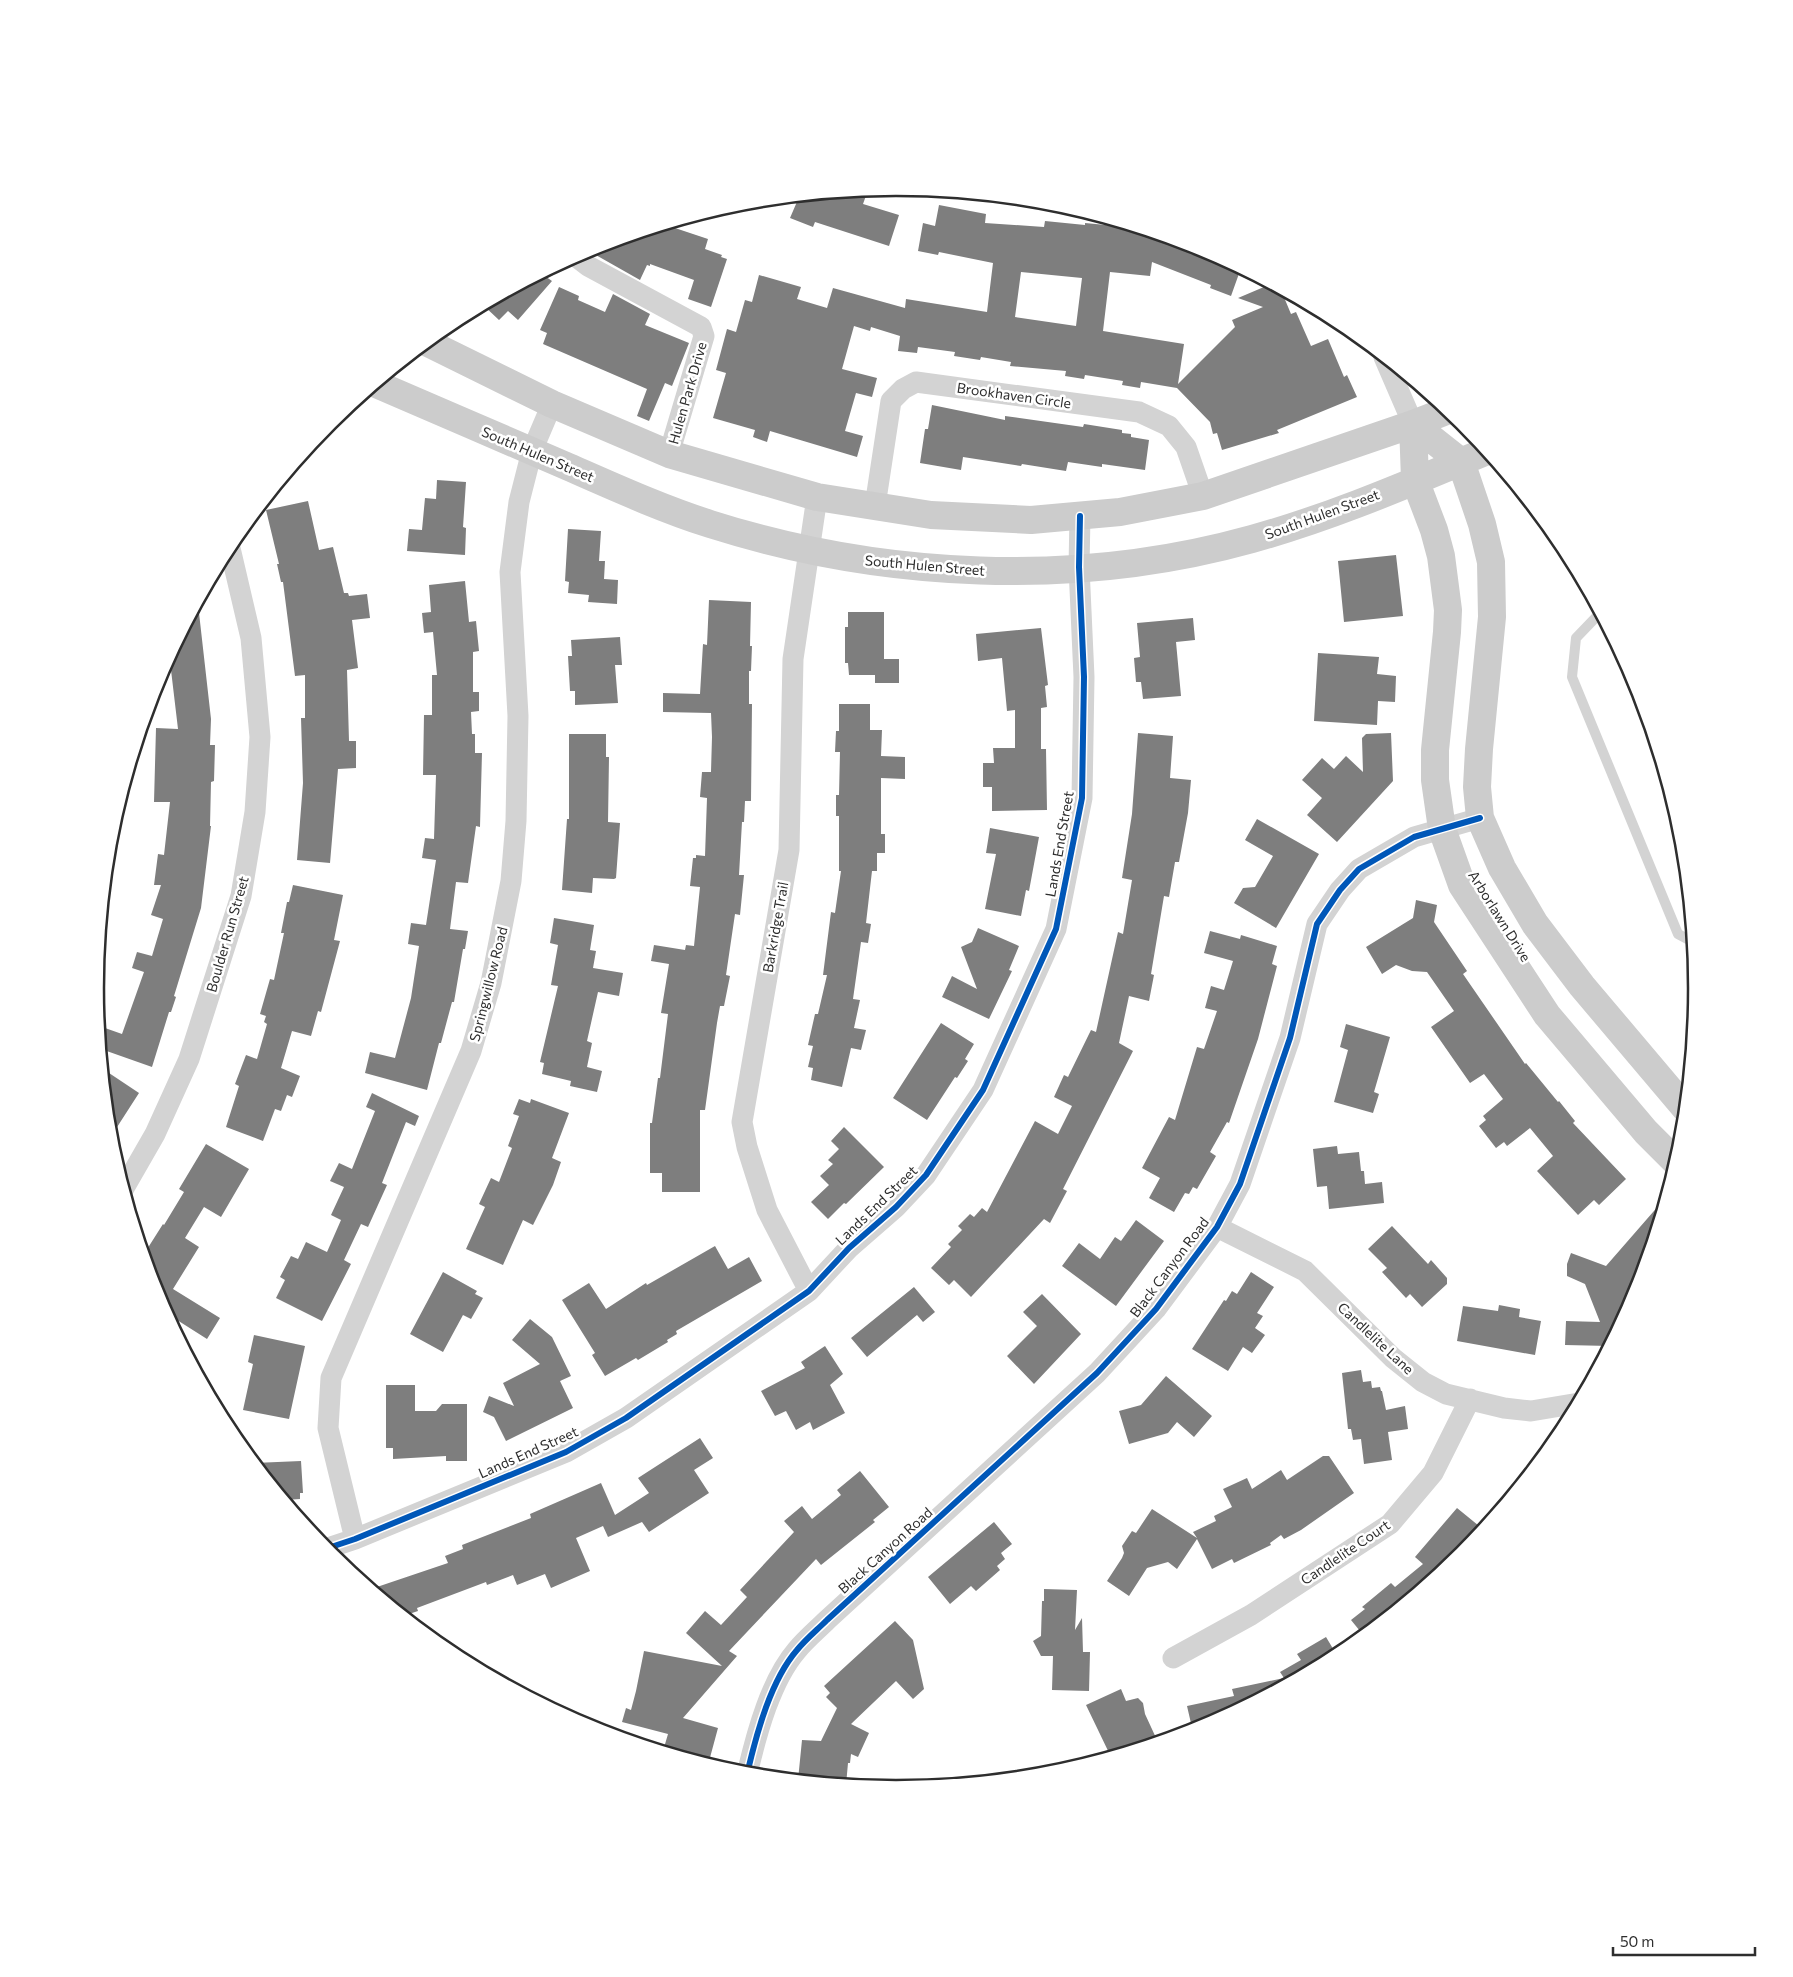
<svg xmlns="http://www.w3.org/2000/svg" width="1793" height="1977" font-family="Commissioner,sans-serif">
<style>
.building{fill:#7e7e7e;fill-rule:evenodd}
.lines{fill:none;stroke-linecap:round;stroke-linejoin:round}
.service{stroke:#d3d3d3;stroke-width:10}
.minor{stroke:#d3d3d3;stroke-width:21}
.secondary{stroke:#ccc;stroke-width:28}
.cycleway-casing{stroke:#fff;stroke-width:9}
.cycleway{stroke:#0057b8;stroke-width:6}
.labels{text-anchor:middle;dominant-baseline:central;stroke-width:5;stroke-linejoin:round;paint-order:stroke}
.street-label{font-size:14px;fill:#2e2e2e;stroke:#fff}
.rim{fill:none;stroke:#2e2e2e;stroke-width:2.5}
</style>
<rect width="100%" height="100%" fill="#fff"/>
<!-- building -->
<path class="building" d="M868,190L863,204L899,215L889,246L815,222L813,227L790,218L799,197Z
M939,205L986,214L985,223L1044,227L1045,221L1085,225V223L1137,228L1203,248L1241,268L1231,296L1210,288L1211,285L1152,262L1150,276L1110,272L1103,331L1184,344L1178,384L1235,327L1232,320L1263,307L1238,298L1271,284L1281,290L1291,314L1296,312L1311,346L1328,339L1344,377L1347,375L1357,397L1277,430L1279,433L1222,450L1217,433L1213,434L1210,422L1177,388L1141,382L1140,388L1122,385L1123,381L1085,375L1084,379L1065,376L1066,371L1010,366L1011,362L981,357L980,360L954,356L955,352L918,347L917,353L898,351L900,336L871,327L870,331L854,326L842,369L877,378L872,397L856,393L845,431L863,436L857,457L770,431L767,442L753,437L755,430L713,418L726,373L716,370L727,329L736,332L745,300L752,302L759,275L801,287L797,299L827,308L833,288L905,308L906,299L987,312L993,263L939,252L938,255L918,251L923,223L935,226ZM1021,272L1082,278L1076,326L1015,317Z
M666,225L708,239L705,249L722,255L721,257L727,259L711,307L688,299L694,280L650,264V266L647,265L640,280L587,250Z
M542,274L552,281L518,320L508,311L499,320L483,305Z
M559,287L579,296L578,300L605,312L613,294L650,314L645,325L689,343L672,386L665,383L649,421L637,416L647,389L543,344L547,333L540,330Z
M932,405L1005,420V416L1083,427L1084,424L1122,430V433L1131,434V437L1149,440L1145,470L1102,464V467L1068,462L1066,471L1022,464L1021,466L963,457L961,470L920,463L925,429H928Z
M437,480L466,482L463,527L466,528L465,555L407,551L409,529L422,530L425,498L436,499Z
M308,501L319,550L333,547L344,593H348L349,596L367,594L370,618L352,620L358,668L347,670L349,741H356V768L338,769L330,863L297,860L303,783L301,718H305V675L295,676L283,582H281L277,564H279L266,510Z
M568,529L601,531L599,561H605L604,579L618,580L617,604L588,602L589,595L568,593L569,582L565,581Z
M1396,555L1403,616L1344,622L1338,561Z
M465,581L469,622L476,621L479,651L473,652V692H479V711L471,712L472,734H475V753H482L480,827L476,826L468,883L456,882L450,929L468,931L465,949H463L454,1002H452L441,1043H439L427,1090L365,1073L370,1052L395,1058L411,998L419,946L408,944L411,923L426,925L436,860L422,858L425,838L434,839L436,775H423L424,715H432V675H437L433,632L424,633L422,613L431,612L429,585Z
M709,600L751,602L750,646H752L751,671H749V704H752L751,801H745L744,822H742L739,875H744L740,915L735,914L726,975L730,976L724,1006H720L717,1023L705,1110H700V1192H662V1173H650V1123H652L658,1078H660L668,1014L661,1013L669,964L651,961L654,945L685,950L686,945L694,946L700,887L690,886L693,858H696V855L705,856L707,798L700,797L702,772H711L712,737L711,713L663,712V693L700,694L703,644L707,645Z
M198,604L211,719L210,745H215L214,781L211,782L210,826H211L201,908L174,996L176,997L171,1012H169L152,1067L101,1049L100,1042L105,1028L122,1034L144,972L132,968L137,952L152,956L163,919L151,915L161,885H154L158,854L164,855L170,802H154L156,728L178,729L171,670L162,671Z
M848,612H884V659H899V683H875V675H849L848,663H845V627H848Z
M1193,618L1195,640L1176,642L1181,696L1143,699L1141,682H1136L1134,658L1140,657L1137,623Z
M1041,628L1048,685L1045,686L1047,707L1041,708V749H1046L1047,810L992,811V787H983V763H994L993,748H1015V710L1007,711L1002,658L978,661L976,634Z
M620,637L622,665H615L618,703L575,705V691H570L568,656H572L571,640Z
M1318,653L1379,657L1377,674L1396,676L1395,702L1378,701L1377,725L1314,721Z
M839,704H870V730H882L881,756L905,757V779L881,778V834H885V853H877V871H872L866,923L871,924L868,943L861,942L853,999L860,1000L854,1028L866,1030L861,1050L851,1048L842,1087L811,1080L813,1068L808,1067L813,1046L808,1045L815,1014H818L827,975H823L831,912L835,913L841,871H839V816H836V795H839L840,752H835L836,731H839Z
M1138,733L1173,736L1170,778L1191,780L1188,813L1179,862H1175L1169,897L1164,896L1151,974L1154,975L1149,1001L1129,996L1119,1043L1133,1051L1063,1189L1067,1191L1050,1223L1044,1219L971,1297L954,1280L949,1285L931,1268L951,1247L948,1244L962,1230L958,1226L970,1214L974,1217L982,1208L987,1212L1035,1121L1058,1134L1072,1106L1054,1097L1064,1075L1068,1077L1091,1030L1096,1032L1118,932L1123,934L1132,880L1122,878L1132,814Z
M1391,733L1393,781L1337,842L1307,815L1322,798L1302,780L1322,758L1334,769L1346,756L1363,772L1362,738L1366,734Z
M569,734H606V757H609L608,822L620,823L616,878L614,879L593,878L592,893L562,890L567,819H569Z
M1257,819L1319,854L1276,928L1234,903L1243,888L1255,887L1273,856L1245,840Z
M990,828L1039,837L1029,891L1026,890L1021,916L985,909L996,854L986,853Z
M293,885L343,895L334,940L340,941L321,1012L318,1011L311,1036L292,1031L281,1068L300,1076L292,1097L287,1095L281,1111L275,1109L263,1141L226,1127L239,1086L235,1084L246,1055L257,1059L267,1024L264,1022L266,1016L260,1014L270,979L274,980L284,933H281L287,902H289Z
M1416,900L1437,905L1434,922L1467,971L1463,974L1525,1064L1526,1063L1558,1102L1559,1101L1575,1121L1573,1123L1626,1179L1599,1205L1594,1200L1578,1215L1537,1171L1553,1156L1530,1128L1507,1146L1504,1142L1496,1148L1479,1126L1486,1120L1483,1116L1503,1099L1484,1074L1470,1083L1431,1027L1454,1011L1427,972L1412,971L1396,965L1382,974L1366,947L1413,918Z
M554,918L594,925L590,950L596,951L593,968L623,973L619,996L598,992L587,1041L592,1043L587,1067L602,1071L597,1092L570,1086L571,1081L542,1074L544,1063L540,1062L558,986L551,985L558,945L550,943Z
M978,928L1019,946L1009,970L1012,971L989,1019L942,997L952,976L977,989L961,947L972,942Z
M1210,931L1240,939L1241,935L1277,946L1272,964L1277,966L1258,1039L1229,1123L1227,1122L1210,1152L1216,1156L1197,1189L1193,1187L1189,1194L1185,1193L1174,1212L1149,1198L1160,1178L1142,1168L1169,1117L1175,1120L1197,1047L1204,1049L1217,1011L1205,1008L1211,986L1224,990L1233,961L1204,953Z
M941,1023L974,1044L965,1059L968,1061L957,1078L955,1077L927,1120L893,1098Z
M1346,1024L1390,1037L1374,1092L1379,1094L1373,1113L1334,1102L1348,1050L1340,1047Z
M103,1069L139,1093L110,1138L106,1102Z
M372,1093L419,1116L415,1126L406,1122L382,1183L387,1185L368,1227L361,1224L344,1260L351,1264L322,1321L276,1298L285,1280L280,1277L291,1256L298,1259L306,1242L327,1252L341,1220L331,1215L344,1187L330,1181L339,1163L352,1169L375,1111L366,1107Z
M519,1099L530,1103L531,1099L569,1113L552,1158L561,1162L553,1185L533,1225L523,1220L503,1265L466,1249L485,1207L479,1204L491,1178L499,1182L512,1148L508,1146L519,1116L513,1114Z
M844,1127L884,1167L846,1204L844,1203L828,1219L811,1202L829,1185L820,1176L833,1164L828,1160L839,1149L831,1141Z
M206,1144L249,1169L221,1217L204,1207L185,1238L199,1247L173,1289L220,1318L207,1339L166,1313L156,1295L144,1254L163,1224L164,1225L184,1192L179,1189Z
M1337,1146L1338,1154L1359,1152L1361,1171H1364L1365,1184L1382,1182L1384,1203L1329,1209L1327,1186L1317,1187L1313,1149Z
M1667,1196L1637,1295L1610,1346L1565,1345L1566,1321L1600,1322L1585,1284L1567,1276V1264L1571,1253L1606,1266Z
M1136,1220L1164,1241L1116,1306L1062,1266L1079,1243L1100,1259L1115,1237L1121,1241Z
M1392,1226L1428,1264L1431,1260L1447,1278V1284L1422,1307L1410,1294L1406,1298L1382,1272L1387,1268L1368,1249Z
M715,1246L728,1269L749,1257L762,1281L676,1331L677,1334L667,1340L668,1342L638,1360L636,1358L605,1376L592,1355L595,1353L562,1300L589,1283L606,1309L646,1283L647,1285Z
M443,1272L477,1291L475,1294L483,1298L471,1319L463,1315L443,1352L410,1334Z
M1251,1272L1274,1287L1257,1313L1263,1316L1255,1328L1265,1335L1252,1353L1243,1347L1228,1371L1192,1349L1224,1300L1226,1301L1232,1291L1237,1294Z
M914,1287L935,1312L923,1322L917,1315L867,1357L851,1338Z
M1042,1294L1081,1334L1034,1384L1007,1356L1037,1326L1023,1312Z
M1499,1305L1520,1309L1519,1317L1541,1321L1535,1355L1457,1341L1463,1306L1498,1311Z
M530,1319L552,1337L571,1376L560,1381L573,1408L506,1441L494,1417L483,1412L489,1396L514,1406L503,1383L540,1364L512,1340Z
M254,1335L305,1346L289,1419L243,1410L253,1364L248,1362Z
M825,1346L843,1374L830,1385L845,1413L813,1430L810,1422L796,1430L786,1411L775,1416L761,1391L805,1368L801,1362Z
M1361,1370L1363,1382L1371,1381L1372,1388L1380,1387L1381,1391H1382L1386,1410L1405,1406L1408,1429L1388,1432L1392,1460L1364,1464L1361,1439L1353,1440L1351,1429H1348L1342,1373Z
M1166,1376L1212,1416L1194,1437L1177,1422L1168,1433L1129,1444L1119,1411L1141,1405Z
M386,1385H415V1411H436L442,1404H467V1461H446V1456L393,1459V1448H386Z
M700,1438L713,1458L694,1470L709,1493L649,1532L642,1522L608,1537L603,1526L576,1538L590,1571L551,1588L545,1574L517,1585L513,1575L487,1585L486,1582L417,1608L418,1611L403,1616L371,1589L448,1563L445,1556L463,1549L462,1545L531,1518L530,1514L601,1483L615,1515L649,1493L638,1478Z
M1323,1456H1329L1354,1493L1301,1530L1284,1539L1281,1535L1270,1543L1271,1545L1234,1563L1232,1559L1212,1569L1197,1539L1177,1569L1168,1562L1147,1568L1129,1596L1107,1581L1122,1558L1124,1553L1122,1546L1132,1531L1136,1533L1152,1509L1197,1538L1193,1532L1216,1521L1214,1516L1232,1507L1223,1489L1247,1478L1252,1489L1281,1470L1287,1480Z
M301,1461L303,1493H300V1499L285,1500L254,1463Z
M860,1471L889,1507L873,1520L875,1522L821,1565L816,1559L729,1651L737,1656L683,1718L718,1728L708,1765L663,1751L668,1734L622,1722L626,1708L631,1710L636,1691L644,1651L722,1666L686,1633L705,1611L721,1625L747,1597L740,1590L794,1532L784,1521L802,1506L812,1519L841,1495L837,1490Z
M1457,1508L1484,1530L1463,1555L1364,1636L1351,1620L1365,1609L1362,1607L1391,1583L1395,1587L1423,1564L1415,1557Z
M994,1522L1012,1544L1001,1553L1005,1559L997,1566L1000,1570L976,1591L971,1586L950,1604L928,1577Z
M1044,1589L1077,1590L1075,1630L1082,1618L1083,1652H1090L1089,1691L1052,1690L1053,1656H1041L1033,1641L1041,1636L1042,1601H1044Z
M895,1621L913,1640L924,1689L913,1699L896,1681L851,1724L869,1733L858,1757L851,1754L850,1763H848L846,1785L798,1780L802,1740L821,1741L837,1708L826,1697L830,1693L824,1686Z
M1326,1637L1338,1657L1203,1729L1193,1732L1187,1706L1234,1696L1232,1689L1284,1678L1280,1672L1301,1660L1297,1654Z
M1121,1689L1126,1701L1138,1698L1143,1703L1145,1714L1157,1740L1149,1744L1150,1745L1111,1757L1086,1705Z"/>
<g class="lines">
<!-- service -->
<path class="service" d="M1600,613L1576,638L1572,677L1678,934L1693,942"/>
<!-- minor -->
<path class="minor" d="M575,256L588,266L701,327L704,336L669,454
M1384,357L1413,424
M875,506L891,401L903,389L916,382L1139,412L1169,426L1186,447L1203,496
M124,1188L155,1134L189,1059L241,896L255,812L260,737L251,638L229,544
M1217,1227L1305,1271L1393,1358L1423,1382L1446,1394L1504,1408L1531,1411L1579,1403
M809,1291L767,1210L747,1147L742,1122L789,850L793,659L817,497
M355,1539L328,1428L331,1378L471,1051L491,983L511,881L516,821L518,716L510,572L519,502L532,451L552,404
M325,1549L355,1539L566,1452L626,1418L809,1291L849,1248L896,1207L926,1175L983,1090L1056,929L1082,798L1084,677L1079,567L1080,516
M1173,1658L1251,1615L1390,1524L1433,1473L1470,1399
M749,1775L748,1770C757,1732 771,1680 797,1650C806,1639 817,1630 827,1620L1097,1373L1156,1309L1217,1227L1240,1184L1290,1038L1317,924L1340,890L1359,869L1414,837L1480,818"/>
<!-- secondary -->
<path class="secondary" d="M426,342L552,404L669,454L817,497L931,515L1031,520L1120,512L1203,496L1413,424L1449,410
M376,384C439,411 501,438 564,465C612,486 660,508 710,524C883,579 1076,588 1252,539C1332,517 1410,483 1487,451
M1413,424L1415,480L1434,530L1441,556L1448,610L1447,632L1435,750V780L1442,829L1462,885L1547,1015L1646,1132L1677,1163
M1413,424L1461,462L1482,524L1491,562L1492,617L1479,749L1477,787L1480,818L1502,868L1535,924L1582,986L1686,1109"/>
<defs>
<path id="cycleway" d="M325,1549L355,1539L566,1452L626,1418L809,1291L849,1248L896,1207L926,1175L983,1090L1056,929L1082,798L1084,677L1079,567L1080,516
M749,1775L748,1770C757,1732 771,1680 797,1650C806,1639 817,1630 827,1620L1097,1373L1156,1309L1217,1227L1240,1184L1290,1038L1317,924L1340,890L1359,869L1414,837L1480,818"/>
</defs>
<!-- cycleway casing -->
<use href="#cycleway" class="cycleway-casing"/>
<!-- cycleway -->
<use href="#cycleway" class="cycleway"/>
</g>
<g class="labels">
<!-- street labels -->
<g class="street-label">
<text transform="translate(687 393) rotate(-74)">Hulen Park Drive</text>
<text transform="translate(1014 395) rotate(8)">Brookhaven Circle</text>
<text transform="translate(538 454) rotate(23)">South Hulen Street</text>
<text transform="translate(1322 514) rotate(-20)">South Hulen Street</text>
<text transform="translate(925 565) rotate(5)">South Hulen Street</text>
<text transform="translate(1059 844) rotate(-80)">Lands End Street</text>
<text transform="translate(1500 916) rotate(58)">Arborlawn Drive</text>
<text transform="translate(775 927) rotate(-80)">Barkridge Trail</text>
<text transform="translate(227 934) rotate(-74)">Boulder Run Street</text>
<text transform="translate(488 984) rotate(-76)">Springwillow Road</text>
<text transform="translate(876 1205) rotate(-44)">Lands End Street</text>
<text transform="translate(1169 1267) rotate(-53)">Black Canyon Road</text>
<text transform="translate(1376 1338) rotate(43)">Candlelite Lane</text>
<text transform="translate(528 1452) rotate(-24)">Lands End Street</text>
<text transform="translate(885 1550) rotate(-42)">Black Canyon Road</text>
<text transform="translate(1345 1552) rotate(-34)">Candlelite Court</text>
</g>
</g>
<!-- crop -->
<path d="M0 0H1793V1977H0ZM104 988a792 792 0 1 1 1584 0a792 792 0 1 1-1584 0Z" fill="#fff" fill-rule="evenodd"/>
<path class="rim" d="M104 988a792 792 0 1 1 1584 0a792 792 0 1 1-1584 0Z"/>
<!-- scale -->
<path d="M1613 1947v8h142v-8" fill="none" stroke="#2e2e2e" stroke-width="2.5"/>
<text x="1620" y="1947" font-size="15" fill="#2e2e2e" stroke="#ffffff" stroke-width="4" paint-order="stroke">50 m</text>
</svg>
